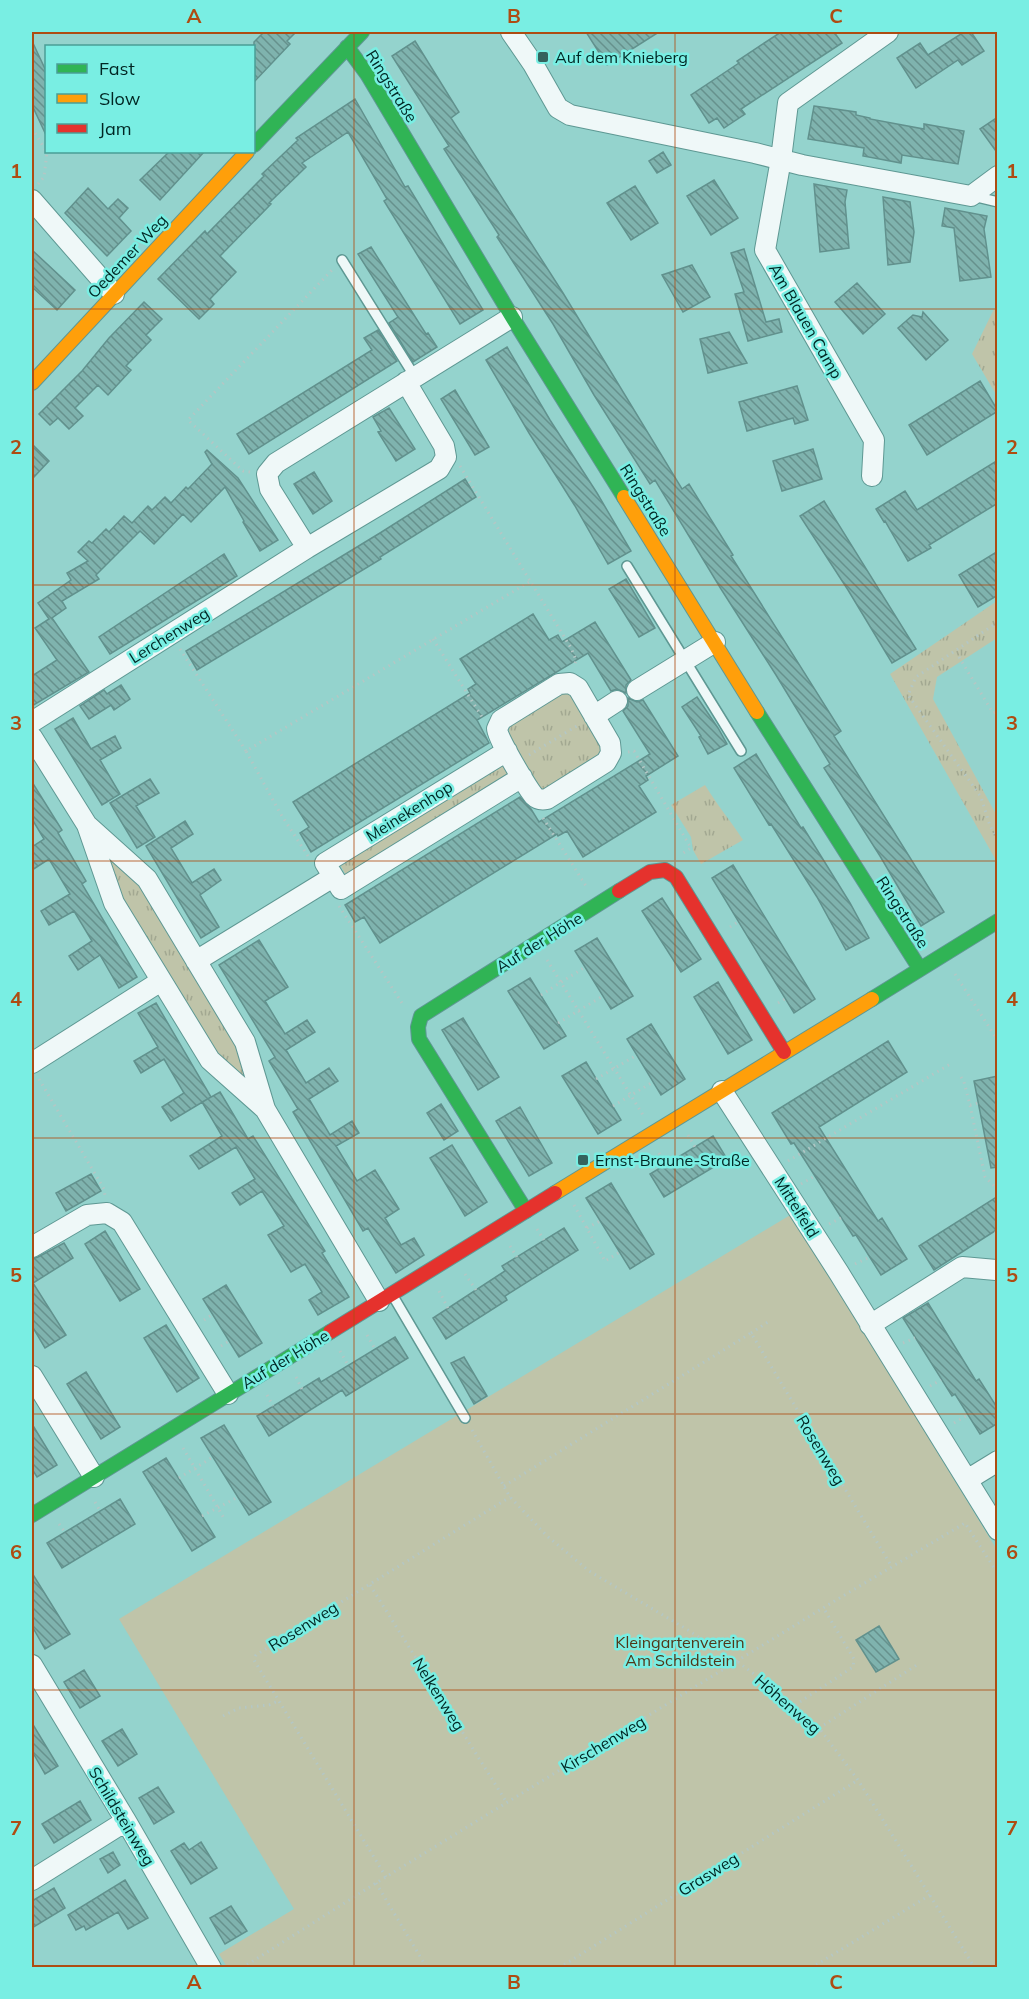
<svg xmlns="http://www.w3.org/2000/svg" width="1029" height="1999" font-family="Mulish,sans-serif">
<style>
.grass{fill:url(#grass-tufts)}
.garden{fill:#bfc4a9}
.building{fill:url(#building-back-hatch);stroke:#61918d;stroke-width:1.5}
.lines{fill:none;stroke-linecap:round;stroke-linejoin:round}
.lane-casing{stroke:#5e9893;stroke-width:12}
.street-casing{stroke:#5e9893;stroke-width:22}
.fast-casing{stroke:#5e9893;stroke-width:16}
.slow-casing{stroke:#5e9893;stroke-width:16}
.jam-casing{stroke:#5e9893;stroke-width:16}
.path{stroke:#b4c7c5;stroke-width:3;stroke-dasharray:1.5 4.5;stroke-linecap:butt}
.lane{stroke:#eff8f8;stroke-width:9}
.street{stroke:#eff8f8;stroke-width:20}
.fast{stroke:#30b455;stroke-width:14}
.slow{stroke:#ff9f0a;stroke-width:14}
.jam{stroke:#e5322d;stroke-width:14}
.grid{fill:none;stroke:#ae4c12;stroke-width:1.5;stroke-opacity:0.55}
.poi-dot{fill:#34635e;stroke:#79eee3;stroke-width:2}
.labels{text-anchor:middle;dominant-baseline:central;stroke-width:5;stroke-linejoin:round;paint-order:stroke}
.poi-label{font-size:16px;fill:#002623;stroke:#79eee3;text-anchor:start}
.street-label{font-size:16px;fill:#002623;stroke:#79eee3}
.park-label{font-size:16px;fill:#513618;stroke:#79eee3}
.neatline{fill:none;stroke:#ae4c12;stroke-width:2}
.grid-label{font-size:20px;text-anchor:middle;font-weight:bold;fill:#ae4c12}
</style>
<defs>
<pattern id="grass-tufts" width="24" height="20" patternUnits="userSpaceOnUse" patternTransform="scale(1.5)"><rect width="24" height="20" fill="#bfc4a9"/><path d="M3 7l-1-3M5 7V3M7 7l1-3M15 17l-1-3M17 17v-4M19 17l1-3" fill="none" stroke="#a2a891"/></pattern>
<pattern id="building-back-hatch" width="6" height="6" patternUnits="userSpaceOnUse" patternTransform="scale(1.5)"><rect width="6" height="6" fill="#7fb3ae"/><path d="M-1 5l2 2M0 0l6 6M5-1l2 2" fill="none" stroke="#66918d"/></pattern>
</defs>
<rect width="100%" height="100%" fill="#94d3cd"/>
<!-- grass -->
<path class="grass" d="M994,309H998L997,396L972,354Z
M997,601V638L937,677L933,699L997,816V862L890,674Z
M564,693L574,696L601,743L603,753L546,791L537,788L510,742L509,729L516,717Z
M505,758L516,777L348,879L338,861Z
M705,785C717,805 731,821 743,840L701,864L693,850L691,837L671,805Z
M96,840L142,882L240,1044L255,1095L212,1054L118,901Z"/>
<!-- garden -->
<path class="garden" d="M792,1214L997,1550V1967H227L219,1954L294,1909L119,1619Z"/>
<!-- building -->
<path class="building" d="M264,32H296L287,41L290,44L254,82V42Z
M586,32H659L607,65Z
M781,32H834L842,43L741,109L745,114L724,128L717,118L709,123L691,95L739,63L737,61Z
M964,32H971L984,51L962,65L958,60L916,88L897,58L920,43L928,55Z
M32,41L46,71V135L32,105Z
M415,41L459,112L451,118L563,293L682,489L689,484L733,555L731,556L841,731L834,736L944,912L921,926L880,856L824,768L830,764L776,675L721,589L655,480L650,484L594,395L553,324L497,237L499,235L444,149L449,146L392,56Z
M355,99L405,187L408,186L483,310L460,324L384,201L387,199L348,132L302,163L306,167L269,203L271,204L220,256L236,272L210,299L214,304L199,319L158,279L205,231L207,234L264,176L262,174L298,140L296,138Z
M814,106L856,112V115L870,118V119L924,129V124L964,131L958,164L902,155L901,163L863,156L864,148L808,139Z
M998,117V154L980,129Z
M169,152H204L160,200L140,180Z
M663,152L671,165L657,173L649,161Z
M714,180L738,218L711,235L687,196Z
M814,184L847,190L845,202L849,248L820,252Z
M635,186L658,223L631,240L607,203Z
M88,188L108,209L118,199L128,208L119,218L131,231L107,256L65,213Z
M883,197L910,202L914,232L910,262L888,265Z
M945,208L987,216L984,229L991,277L960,281L954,228L942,226Z
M371,247L426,334L428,333L437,347L413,362L389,323L398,317L358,254Z
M744,249L766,322L779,319L782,332L748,341L735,294L744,292L731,253Z
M32,250L75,290L57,310L32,287Z
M692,265L710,297L683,312L662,275Z
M857,283L885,314L863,334L835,302Z
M144,302L162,319L146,335L151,340L126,366L131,370L108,395L98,385L75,408L83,416L69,429L58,418L50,425L39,414L82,371L109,338Z
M923,312L948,340L926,360L898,328L913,315L922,317Z
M378,330L397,361L249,454L237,434L372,350L364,338Z
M729,332L747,363L708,373L700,339Z
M507,347L550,420L597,493L631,551L608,564L575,506L529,433L486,360Z
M980,381L998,411L927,455L909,425Z
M797,386L808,420L795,424L793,418L747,431L739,402Z
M455,390L489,447L475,455L441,399Z
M389,408L415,449L396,461L378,432L381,431L373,417Z
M32,444L49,461L32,479Z
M813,449L822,479L782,491L773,461Z
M207,450L238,478L278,540L260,551L243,522L244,521L225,487L191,522L183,514L154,544L140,531L96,575L99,579L62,601L66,608L52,618L89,672L32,706V676L57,660L35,628L49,619L38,603L71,580L67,573L88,561L78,552L89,541L92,543L106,529L109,532L124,516L132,523L148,506L152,510L165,497L171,503L186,487L188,489L212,464L205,452Z
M998,460V503L929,545L931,548L908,561L885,521L884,522L876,509L905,491L917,510Z
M314,472L332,501L313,514L294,484Z
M465,479L476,497L380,557L381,559L197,670L186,651L380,533Z
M824,501L916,649L892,663L848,590L800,516Z
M998,551V595L978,607L959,575Z
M224,554L237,576L110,654L99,637Z
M626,579L655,628L639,637L609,589Z
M533,614L549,640L558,635L562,642L595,622L631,680L626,685V693L617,689L611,691L588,653L477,720L489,743L311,852L300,833L309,827L293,802L470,693L468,689L476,684L460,659Z
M121,685L130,699L114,710L111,705L89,719L80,706L104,690L107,694Z
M697,697L718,728L727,744L708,754L699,737L701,736L682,707Z
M628,698L637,702L643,700L678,756L646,776L648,780L639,786L656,812L583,857L567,831L558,836L557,834L380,943L364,917L355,922L345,905L520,797L531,809L539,822L650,754L623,711L628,706Z
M73,718L91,749L115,736L121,748L100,760L120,794L102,805L55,729Z
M756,754L801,828L803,827L850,903L869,938L846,950L817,897L771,824L769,825L734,768Z
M150,779L159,793L136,806L155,837L137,848L110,803Z
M32,782L62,830L58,833L86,881L82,884L137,977L119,988L100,955L78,970L69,956L92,941L74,911L49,925L41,911L70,894L49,859L32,870V847L44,839L32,819Z
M185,821L193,834L171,848L192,883L214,869L221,880L200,895L219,927L201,938L146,846Z
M733,865L815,999L794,1013L712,878Z
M662,898L701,959L681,972L642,911Z
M597,938L633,996L611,1009L575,951Z
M259,940L288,987L265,1001L285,1034L307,1020L315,1032L286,1050L306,1083L329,1068L338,1081L309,1099L330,1135L352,1121L359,1133L336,1146L357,1181L375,1170L399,1209L385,1218L401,1245L414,1238L424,1255L396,1273L368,1228L363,1231L293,1112L298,1109L269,1061L275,1057L219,965Z
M530,978L566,1036L544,1049L508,991Z
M718,982L752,1040L728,1054L694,997Z
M156,1003L211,1097L171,1121L162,1107L184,1093L164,1059L141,1073L134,1061L158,1047L138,1013Z
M463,1018L499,1077L478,1090L442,1030Z
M651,1024L685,1079L661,1095L627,1039Z
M888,1041L907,1072L819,1127L878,1221L882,1218L907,1259L881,1275L856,1235L853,1236L794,1143L791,1144L772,1113Z
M586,1062L621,1120L598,1134L562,1076Z
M998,1076V1167L991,1168L974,1081Z
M220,1092L248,1139L253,1136L325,1251L322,1253L349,1297L318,1315L309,1300L322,1292L305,1264L291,1272L268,1235L284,1226L262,1191L240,1205L232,1193L255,1179L236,1147L199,1169L190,1156L222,1136L202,1102Z
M441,1104L458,1131L444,1140L427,1113Z
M520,1107L552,1163L529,1176L496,1121Z
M713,1136L727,1159L664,1197L650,1174Z
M452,1145L487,1202L465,1216L430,1158Z
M91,1174L101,1191L66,1211L56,1193Z
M611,1183L654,1254L630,1269L586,1198Z
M998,1196V1229L934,1270L919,1246Z
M564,1228L578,1250L505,1296L507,1300L446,1339L433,1318L505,1271L502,1266Z
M105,1231L140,1289L120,1301L85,1244Z
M64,1243L73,1258L33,1283L66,1335L45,1348L32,1326V1259L38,1257Z
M226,1285L262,1343L239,1357L203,1299Z
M928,1303L976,1381L979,1379L998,1409V1423L980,1434L955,1394L952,1396L903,1318Z
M166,1325L199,1378L177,1392L144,1338Z
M395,1337L408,1358L346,1396L342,1390L269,1436L257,1416L319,1378L321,1382Z
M464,1357L487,1396L474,1404L451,1363Z
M86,1372L120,1427L101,1439L67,1384Z
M32,1424L57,1465L37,1477L32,1469Z
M224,1425L271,1502L249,1515L201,1438Z
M166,1458L215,1537L192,1551L143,1472Z
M120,1499L135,1524L62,1568L47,1543Z
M32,1573L70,1634L45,1649L32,1626Z
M879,1626L899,1659L876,1672L856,1640Z
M84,1670L100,1696L80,1708L64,1682Z
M32,1723L58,1766L45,1774L32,1751Z
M122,1729L137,1754L118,1766L102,1741Z
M158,1787L174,1812L154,1824L139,1798Z
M80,1801L91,1820L54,1843L42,1824Z
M201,1842L217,1868L191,1884L171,1851L184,1843L189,1850Z
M113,1852L120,1865L108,1873L100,1859Z
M125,1880L148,1918L128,1929L118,1912L86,1930L84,1926L76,1930L68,1915Z
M54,1888L65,1908L32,1928V1901Z
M231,1906L247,1931L225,1944L210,1918Z"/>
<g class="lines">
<defs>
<path id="lane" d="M973,196L998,202
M342,260L415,377
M627,566L741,751
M393,1296L465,1418"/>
<path id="street" d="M511,32L533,64L558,108L570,115L755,153L802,165L971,196L998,176
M32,200L114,294
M872,476L874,440L765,250L781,159L788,103L888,32
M307,548L270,489L267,474L276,463L512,317
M570,683L578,688L610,743L611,753L606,762L547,799C542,800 538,800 534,796C528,789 496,736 497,729C498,726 500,723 501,720L559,684Z
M637,690L715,642
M594,716L617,701
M32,722L307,548L439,469L446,457L444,446L406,382
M32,737L87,825L114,903L210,1060L265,1109
M507,751L325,863L341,889L522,777
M87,825L147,879L245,1042L265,1109L379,1301
M196,961L333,877
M32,1063L161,981
M722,1091L839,1273L998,1530
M32,1247L87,1215L107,1213L122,1222L228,1394
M870,1325L962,1267L996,1270
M32,1376L94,1477
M967,1480L998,1461
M32,1665L126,1821L211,1968
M32,1880L126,1821"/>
<path id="fast" d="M347,47L367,74L512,317L624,497
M254,145L362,32
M757,712L920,969
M872,999L998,921
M526,1211L419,1039L418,1027L421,1016L619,891
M32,1515L330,1332"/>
<path id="slow" d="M32,383L247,152
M624,497L757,712
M555,1193L872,999"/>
<path id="jam" d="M619,891L650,872L665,870L676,877L784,1052
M330,1332L555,1193"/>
</defs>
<!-- lane casing -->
<use href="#lane" class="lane-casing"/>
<!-- street casing -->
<use href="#street" class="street-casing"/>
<!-- fast casing -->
<use href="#fast" class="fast-casing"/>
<!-- slow casing -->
<use href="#slow" class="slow-casing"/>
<!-- jam casing -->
<use href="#jam" class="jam-casing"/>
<!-- path -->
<path class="path" d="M32,128L46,151
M38,184L44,177L47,152
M460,466L571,648L576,660L574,667
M250,472L243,471L188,420L332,270
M998,622L916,677L908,695L981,797L990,826L998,839
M433,639L482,717
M180,649L246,751
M959,657L993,713L998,711
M628,752L634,751L691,848L680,855
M529,755L580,724
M543,818L586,886
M308,856L280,813L246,751L531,581
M339,906L404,1006
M730,927L738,922
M547,960L643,1115
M955,974L998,1041
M541,995L585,967
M778,1003L785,999
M558,1023L603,996
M961,1077L964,1082L970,1105L985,1177L998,1190
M39,1079L104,1189L105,1196
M596,1079L637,1055
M970,1105L978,1103
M613,1106L653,1082
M688,1135L695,1147
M659,1153L665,1164
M788,1161L952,1063
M801,1184L815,1176
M574,1205L605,1261L620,1252
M829,1224L841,1218
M587,1228L600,1221
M537,1229L544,1240
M995,1231L998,1233
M510,1246L517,1257
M855,1264L870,1257
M465,1274L476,1290
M439,1291L448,1308
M204,1320L213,1314
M751,1333L771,1320
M367,1335L375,1349
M32,1337L36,1334
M903,1343L915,1338
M221,1346L229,1341
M340,1351L348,1365
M296,1377L302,1389
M930,1386L941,1380
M267,1395L273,1406
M954,1423L968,1415
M472,1430L510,1497L547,1536L589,1571L683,1627L738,1662L795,1705L819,1728L858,1780L975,1968
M183,1448L225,1520
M179,1478L213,1457
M504,1486L751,1333L892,1567
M95,1502L100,1511
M202,1516L238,1497
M59,1524L65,1532
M370,1585L507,1803
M795,1705L853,1667L854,1659L824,1609
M223,1716L239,1708L269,1705L278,1701
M819,1728L920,1663
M386,1877L254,1660L256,1655L510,1497
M376,1883L427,1968
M242,1968L376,1883L823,1608L965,1523L998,1574
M559,1968L858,1780
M811,1968L930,1895"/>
<!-- lane -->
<use href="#lane" class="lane"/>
<!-- street -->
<use href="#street" class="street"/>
<!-- fast -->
<use href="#fast" class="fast"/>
<!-- slow -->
<use href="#slow" class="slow"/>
<!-- jam -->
<use href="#jam" class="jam"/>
</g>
<!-- grid -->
<path class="grid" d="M354,32V1968M675,32V1968M32,309H998M32,585H998M32,861H998M32,1138H998M32,1414H998M32,1690H998"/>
<!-- markers -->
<g class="poi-dot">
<rect x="537" y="51" width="12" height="12" rx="3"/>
<rect x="577" y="1154" width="12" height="12" rx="3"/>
</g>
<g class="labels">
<!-- poi labels -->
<g class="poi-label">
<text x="555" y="57">Auf dem Knieberg</text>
<text x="595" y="1160">Ernst-Braune-Straße</text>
</g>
<!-- street labels -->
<g class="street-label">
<text transform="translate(392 86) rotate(58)">Ringstraße</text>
<text transform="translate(127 256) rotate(-47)">Oedemer Weg</text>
<text transform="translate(806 321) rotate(60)">Am Blauen Camp</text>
<text transform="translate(646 500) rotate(58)">Ringstraße</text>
<text transform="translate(169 635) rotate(-32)">Lerchenweg</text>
<text transform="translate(409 811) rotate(-32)">Meinekenhop</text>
<text transform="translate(903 912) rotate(57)">Ringstraße</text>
<text transform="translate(539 942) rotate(-32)">Auf der Höhe</text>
<text transform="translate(797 1207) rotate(58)">Mittelfeld</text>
<text transform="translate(285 1359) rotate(-31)">Auf der Höhe</text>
<text transform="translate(821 1450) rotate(59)">Rosenweg</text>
<text transform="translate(303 1626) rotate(-32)">Rosenweg</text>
<text transform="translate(439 1694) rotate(58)">Nelkenweg</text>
<text transform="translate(788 1704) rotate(41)">Höhenweg</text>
<text transform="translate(603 1744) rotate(-31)">Kirschenweg</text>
<text transform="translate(122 1816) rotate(59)">Schildsteinweg</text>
<text transform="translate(708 1874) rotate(-32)">Grasweg</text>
</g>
<!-- park labels -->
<g class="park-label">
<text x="680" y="1642">Kleingartenverein<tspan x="680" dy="18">Am Schildstein</tspan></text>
</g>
</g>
<!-- border -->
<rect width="1029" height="1999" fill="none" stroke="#79eee3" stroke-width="66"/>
<!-- legend -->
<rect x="45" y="45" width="210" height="108" fill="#79eee3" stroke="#499e96" stroke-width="1.5"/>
<rect x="57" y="64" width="30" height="9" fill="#30b455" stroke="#499e96" stroke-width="1.5"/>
<text x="99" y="75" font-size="18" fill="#002623">Fast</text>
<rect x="57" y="94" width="30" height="9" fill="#ff9f0a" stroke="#499e96" stroke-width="1.5"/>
<text x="99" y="105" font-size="18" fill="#002623">Slow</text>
<rect x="57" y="124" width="30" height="9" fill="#e5322d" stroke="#499e96" stroke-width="1.5"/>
<text x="99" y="135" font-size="18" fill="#002623">Jam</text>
<rect x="33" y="33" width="963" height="1933" class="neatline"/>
<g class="grid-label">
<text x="194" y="23">A</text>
<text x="514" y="23">B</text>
<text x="836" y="23">C</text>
<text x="16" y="178">1</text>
<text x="1012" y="178">1</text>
<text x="16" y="454">2</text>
<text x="1012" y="454">2</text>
<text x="16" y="730">3</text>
<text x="1012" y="730">3</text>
<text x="16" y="1006">4</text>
<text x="1012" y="1006">4</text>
<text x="16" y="1282">5</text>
<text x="1012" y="1282">5</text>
<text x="16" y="1559">6</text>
<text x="1012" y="1559">6</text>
<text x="16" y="1835">7</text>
<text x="1012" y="1835">7</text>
<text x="194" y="1989">A</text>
<text x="514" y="1989">B</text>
<text x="836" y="1989">C</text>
</g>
</svg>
